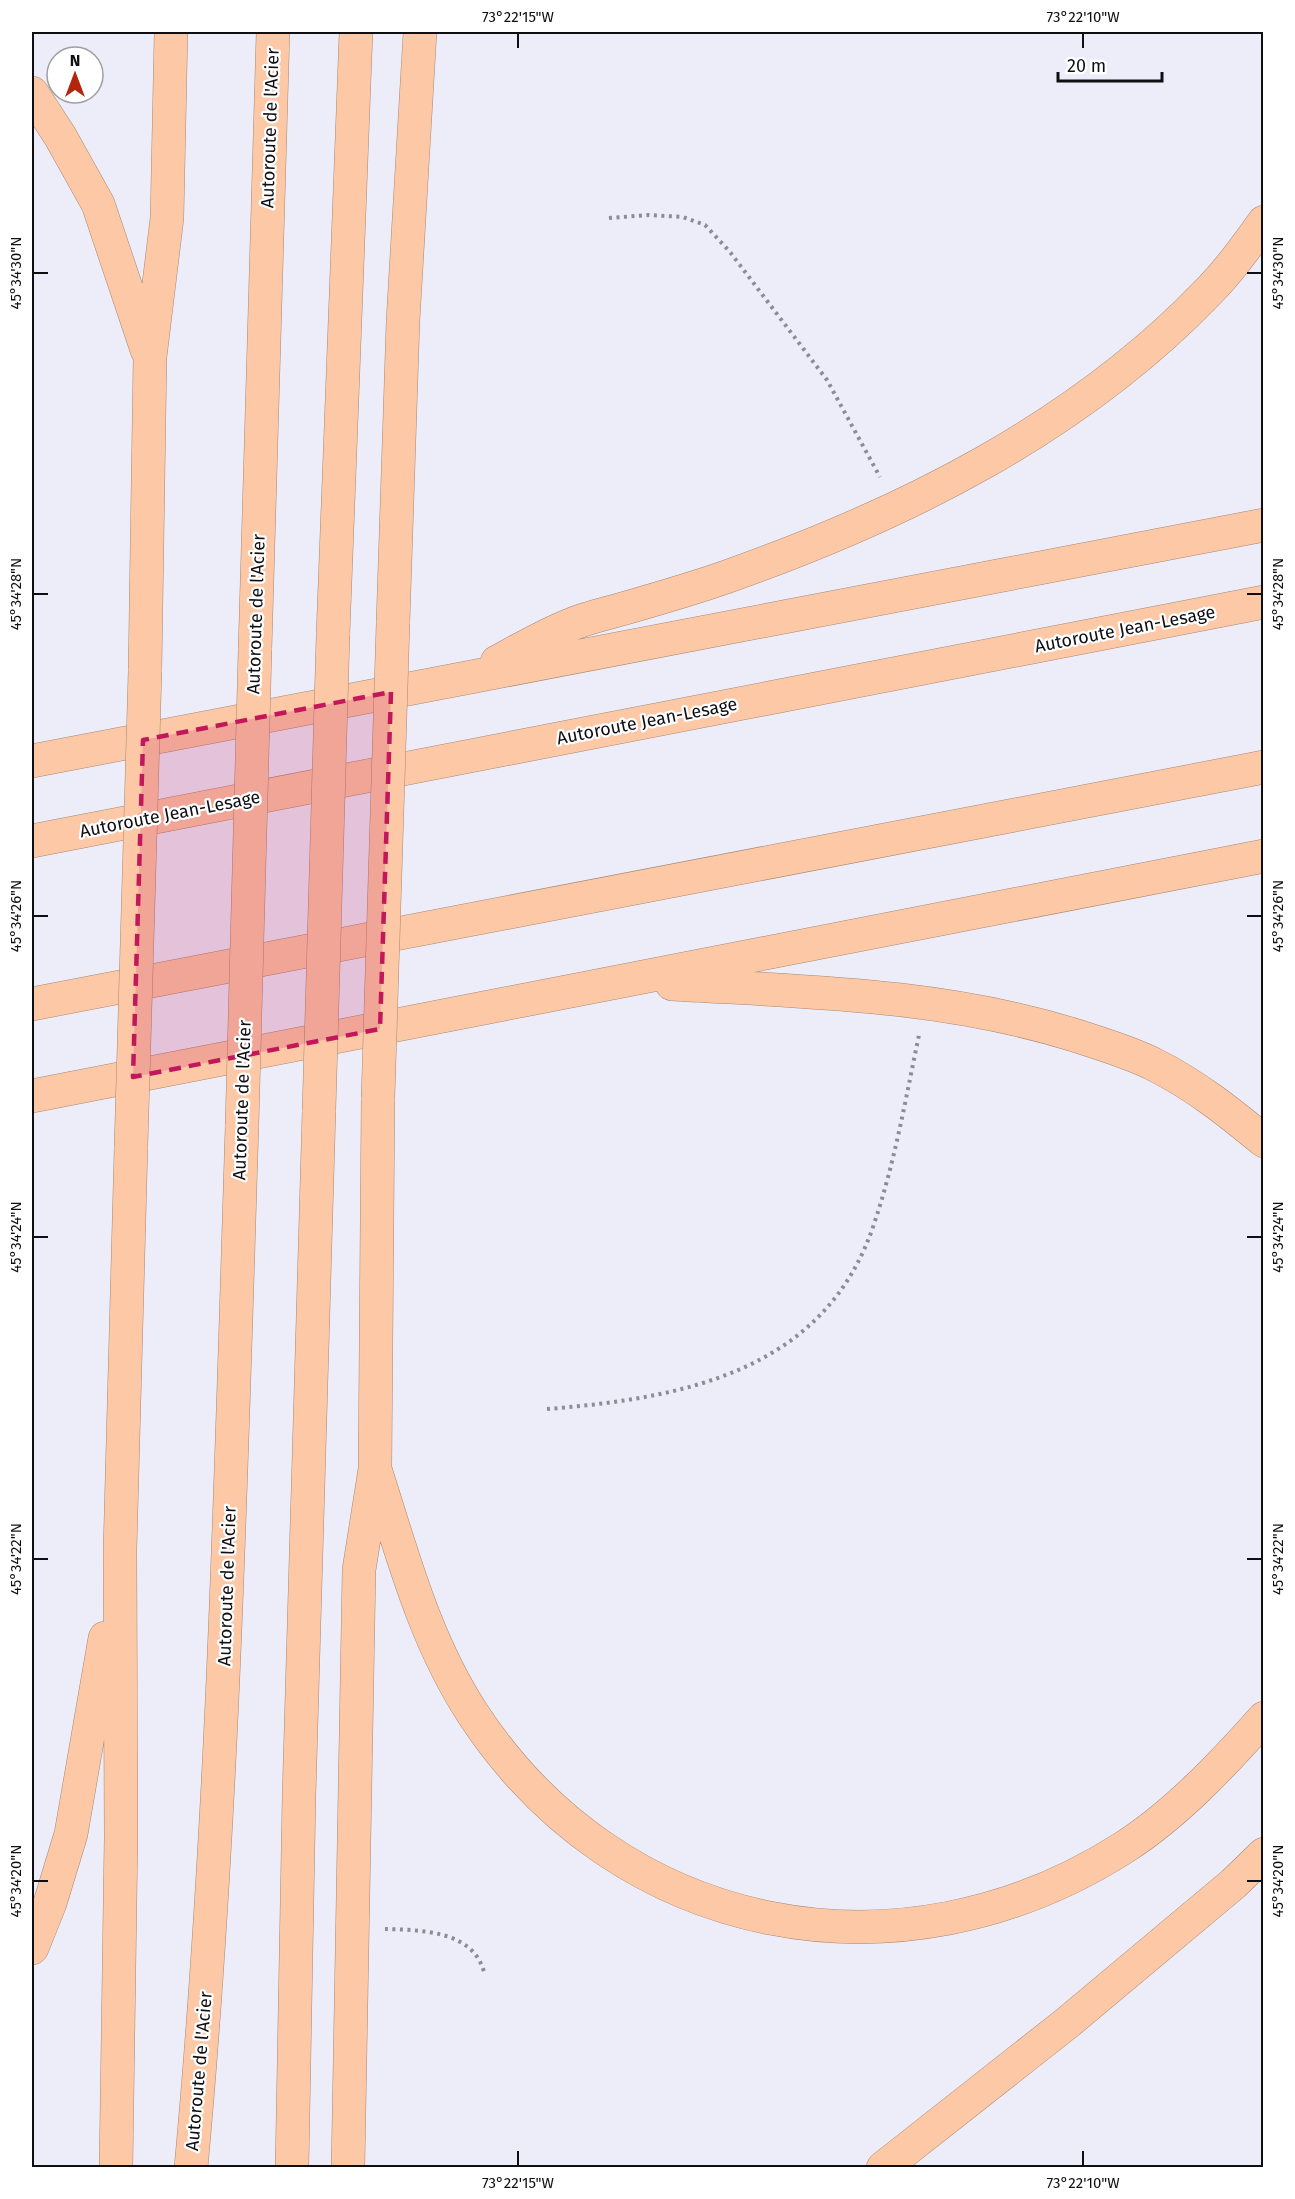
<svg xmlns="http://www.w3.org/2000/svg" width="1295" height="2199" font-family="'Fira Sans',sans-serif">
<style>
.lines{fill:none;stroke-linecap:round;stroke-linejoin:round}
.highway-casing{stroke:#a98772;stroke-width:34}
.path{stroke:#8c8c95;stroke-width:4;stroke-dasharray:3 4.5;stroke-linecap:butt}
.highway{stroke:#fcc8a5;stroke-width:33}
.highway-bridge-casing{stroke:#a98772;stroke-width:34;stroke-linecap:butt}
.highway-bridge{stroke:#fcc8a5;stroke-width:33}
.marked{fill:#c2185b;fill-opacity:0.2;stroke:#c2185b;stroke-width:4.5;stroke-dasharray:12 8;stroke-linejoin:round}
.ticks{fill:none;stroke:#0f0f13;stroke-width:2}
.labels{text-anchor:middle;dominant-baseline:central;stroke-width:4.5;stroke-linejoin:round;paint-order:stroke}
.street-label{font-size:18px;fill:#0f0f13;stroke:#fff}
.neatline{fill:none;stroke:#0f0f13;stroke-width:2}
.ticks-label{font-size:15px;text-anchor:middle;fill:#0f0f13}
</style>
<rect width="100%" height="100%" fill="#ededf9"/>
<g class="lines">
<defs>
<path id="highway" d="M32,93L60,136L98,204L147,350
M393,623L403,321L420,32
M333,635L356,32
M255,650L273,32
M497,662C521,649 545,635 570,625C586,618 605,614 622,609C657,599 692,589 726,577C902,515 1076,429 1207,293C1228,272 1246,247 1264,222
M145,671L150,357L167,218L171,32
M32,761L1264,525
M32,841L1264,602
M672,984C809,992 942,994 1074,1035C1101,1044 1130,1052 1155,1065C1195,1085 1229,1112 1264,1141
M32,1004L1264,767
M32,1096L1264,856
M375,1469C402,1553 424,1639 473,1714C619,1937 900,1990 1123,1848C1175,1815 1223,1764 1264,1718
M32,1948L50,1903L71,1834L105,1638
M116,2168L121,1837L120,1550L131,1147
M191,2168C223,1821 231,1473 242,1125
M292,2168L299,1796L319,1110
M348,2168L359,1570L375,1469L378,1098
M883,2168L1067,2023L1233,1884L1264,1854"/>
</defs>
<!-- highway casing -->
<use href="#highway" class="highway-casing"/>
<!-- path -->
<path class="path" d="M609,218L649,215L683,217L705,225L730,252L827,380L880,477
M547,1409C685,1398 827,1371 875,1221C895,1161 906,1097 919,1035
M385,1929C419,1930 473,1930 484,1972"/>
<!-- highway -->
<use href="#highway" class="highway"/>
<defs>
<path id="highway-bridge" d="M378,1098L393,623
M319,1110L333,635
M242,1125L255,650
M131,1147L145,671"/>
</defs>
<!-- highway-bridge casing -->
<use href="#highway-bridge" class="highway-bridge-casing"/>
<!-- highway-bridge -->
<use href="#highway-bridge" class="highway-bridge"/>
</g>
<!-- marked area -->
<path class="marked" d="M391,692L380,1029L133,1077L143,740Z"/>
<!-- ticks -->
<path class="ticks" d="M518,33V48M1083,33V48M33,273H48M1247,273H1262M33,594H48M1247,594H1262M33,916H48M1247,916H1262M33,1237H48M1247,1237H1262M33,1559H48M1247,1559H1262M33,1881H48M1247,1881H1262M518,2151V2166M1083,2151V2166"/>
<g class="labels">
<!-- street labels -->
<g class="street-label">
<text transform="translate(270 128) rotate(-88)">Autoroute de l'Acier</text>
<text transform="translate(256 614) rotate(-88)">Autoroute de l'Acier</text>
<text transform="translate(1125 629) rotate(-11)">Autoroute Jean-Lesage</text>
<text transform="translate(647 721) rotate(-11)">Autoroute Jean-Lesage</text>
<text transform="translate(170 814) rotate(-11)">Autoroute Jean-Lesage</text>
<text transform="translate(242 1100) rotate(-88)">Autoroute de l'Acier</text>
<text transform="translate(227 1586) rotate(-88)">Autoroute de l'Acier</text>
<text transform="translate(199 2071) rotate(-85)">Autoroute de l'Acier</text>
</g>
</g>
<!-- border -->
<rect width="1295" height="2199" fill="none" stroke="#ffffff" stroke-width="66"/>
<!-- north arrow -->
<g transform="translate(75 75)"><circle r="28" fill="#ffffff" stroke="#9f9fa1" stroke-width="1.5"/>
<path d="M0-4.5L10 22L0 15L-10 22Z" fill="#b3260d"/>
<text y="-9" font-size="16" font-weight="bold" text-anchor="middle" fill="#0f0f13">N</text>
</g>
<!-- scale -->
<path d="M1058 72v9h104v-9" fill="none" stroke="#0f0f13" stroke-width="3"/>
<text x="1067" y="72" font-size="18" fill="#0f0f13" stroke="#ffffff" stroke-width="4.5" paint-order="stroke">20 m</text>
<rect x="33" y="33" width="1229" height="2133" class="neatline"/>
<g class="ticks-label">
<text x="518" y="22">73°22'15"W</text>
<text x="1083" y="22">73°22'10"W</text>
<text transform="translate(16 273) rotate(-90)" y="5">45°34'30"N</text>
<text transform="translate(1278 273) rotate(-90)" y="5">45°34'30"N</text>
<text transform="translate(16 594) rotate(-90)" y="5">45°34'28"N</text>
<text transform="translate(1278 594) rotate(-90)" y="5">45°34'28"N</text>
<text transform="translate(16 916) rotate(-90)" y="5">45°34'26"N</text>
<text transform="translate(1278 916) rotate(-90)" y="5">45°34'26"N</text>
<text transform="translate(16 1237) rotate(-90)" y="5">45°34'24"N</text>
<text transform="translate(1278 1237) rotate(-90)" y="5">45°34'24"N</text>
<text transform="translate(16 1559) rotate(-90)" y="5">45°34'22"N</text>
<text transform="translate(1278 1559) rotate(-90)" y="5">45°34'22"N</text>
<text transform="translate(16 1881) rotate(-90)" y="5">45°34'20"N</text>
<text transform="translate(1278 1881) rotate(-90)" y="5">45°34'20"N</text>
<text x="518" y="2188">73°22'15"W</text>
<text x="1083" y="2188">73°22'10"W</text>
</g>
</svg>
